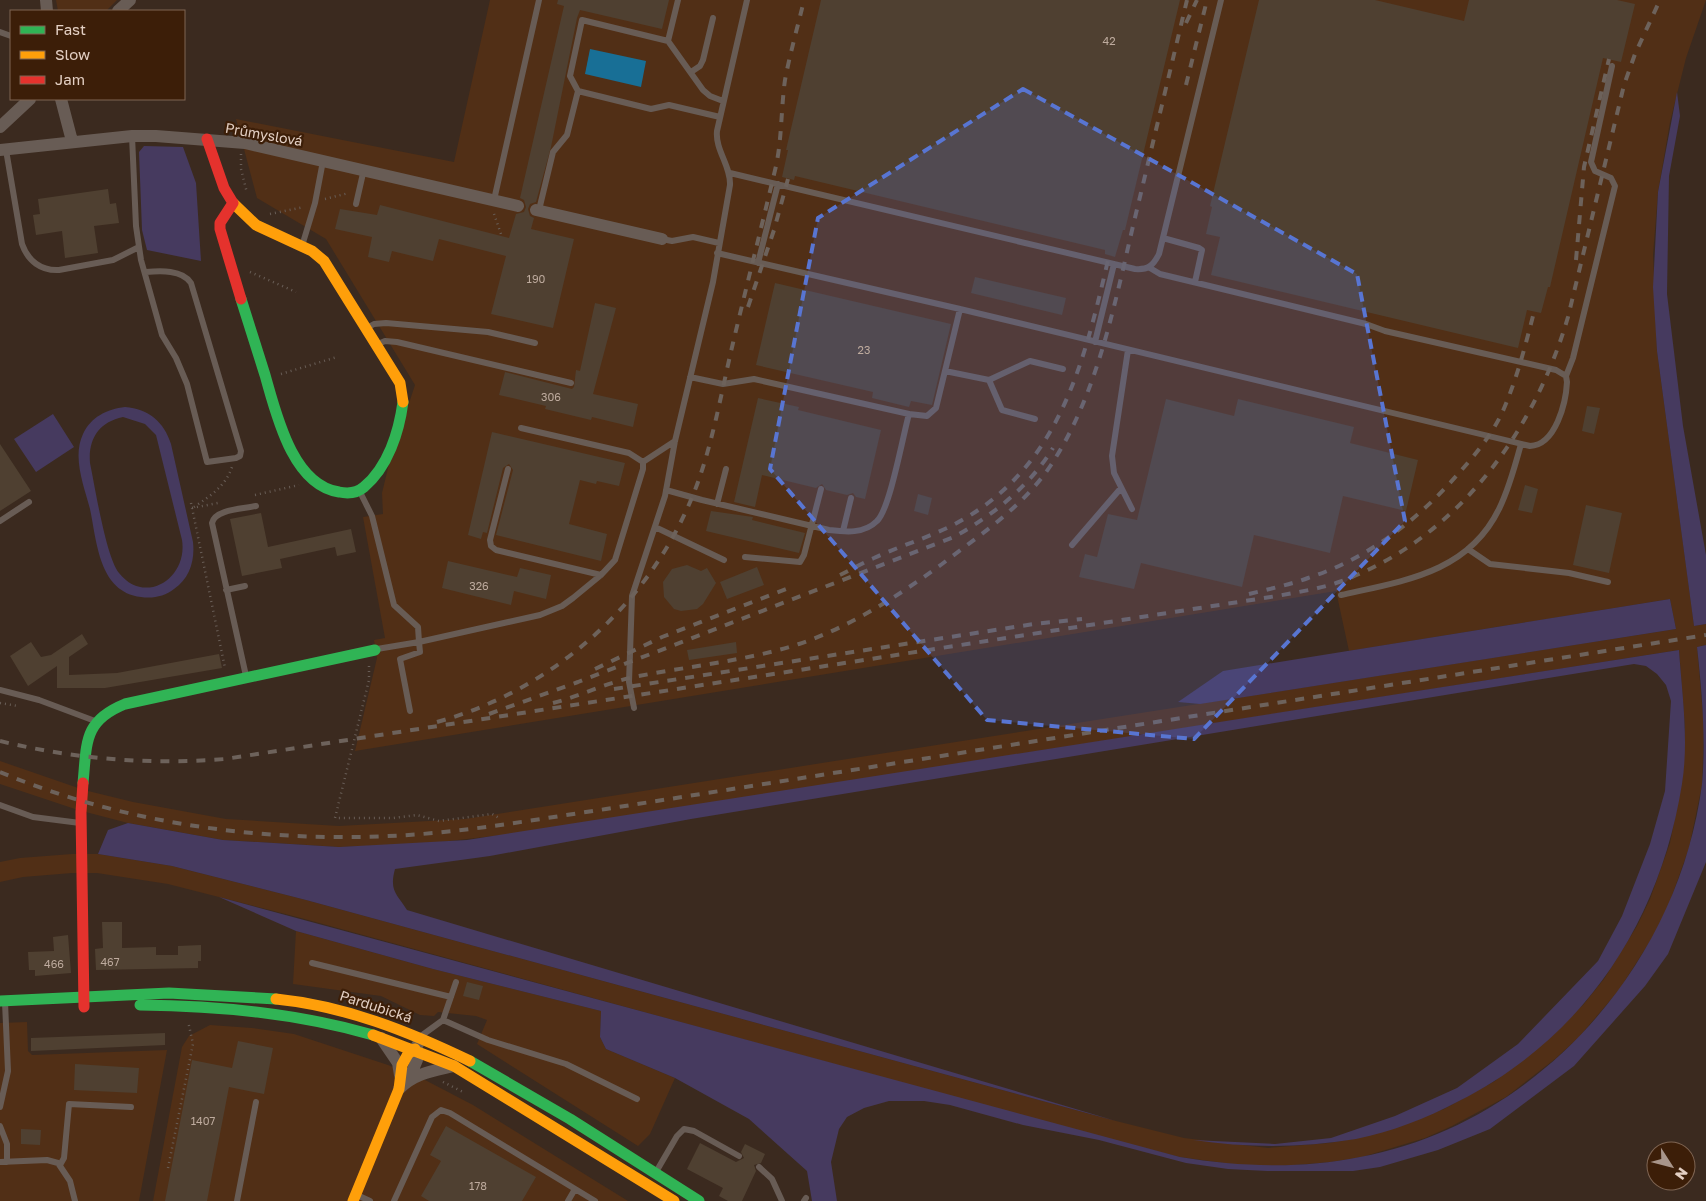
<svg xmlns="http://www.w3.org/2000/svg" width="1706" height="1201" font-family="'Golos Text',sans-serif">
<style>
.built{fill:#512f16}
.green{fill:#463a5f;fill-rule:evenodd}
.water{fill:#186f96}
.building{fill:#4f4031}
.lines{fill:none;stroke-linecap:round;stroke-linejoin:round}
.path{stroke:#685d56;stroke-width:2.5;stroke-dasharray:1 4;stroke-linecap:butt}
.lane{stroke:#685c55;stroke-width:6}
.street{stroke:#685c55;stroke-width:12}
.fast{stroke:#30b455;stroke-width:11}
.slow{stroke:#ff9f0a;stroke-width:11}
.jam{stroke:#e5322d;stroke-width:11}
.rail{stroke:#6d625b;stroke-width:4;stroke-dasharray:9 9;stroke-linecap:butt}
.marked{fill:#5875d2;fill-opacity:0.2;stroke:#5875d2;stroke-width:4;stroke-dasharray:10 6;stroke-linejoin:round}
.labels{text-anchor:middle;dominant-baseline:central;stroke-width:4.5;stroke-linejoin:round;paint-order:stroke}
.number-label{font-size:11px;fill:#beab9e}
.street-label{font-size:14px;fill:#e3cfc3;stroke:#3c1e08}
</style>
<rect width="100%" height="100%" fill="#3b2a1f"/>
<!-- built -->
<path class="built" d="M56,0H117L106,11H58Z
M490,0H1706L1686,58L1670,122L1658,192L1653,255L1657,351L1692,610L1694,626L1706,624V645L1697,647L1704,727L1702,785L1689,848L1668,907L1654,935L1619,990L1579,1037L1555,1059L1506,1097L1452,1126L1425,1138L1362,1157L1331,1162L1269,1167L1239,1165L1180,1157L1111,1140L301,918L168,884L97,873H72L23,877L0,882V862L20,858L72,854H98L172,866L306,900L1116,1121L1184,1138L1268,1148L1329,1143L1358,1138L1387,1130L1444,1109L1495,1081L1583,1005L1604,979L1637,926L1650,899L1670,843L1682,782L1685,727L1679,650L513,834L422,844L339,847L223,840L128,823L78,810L0,784V761L84,790L133,802L226,819L339,826L465,819L1676,629L1670,599L1349,651L1336,591L355,751L377,658L374,640L385,638L363,517L383,514L382,493L389,464L415,385L326,239L257,198L236,119L454,162Z
M296,931L433,969L601,1011L600,1037L606,1049L675,1078L650,1134L638,1146L477,1044L487,1020L476,1016L438,1012L434,1016L420,1015L381,996L293,984Z
M27,1022L28,1051L32,1055L167,1050L139,1201H0V1023Z
M210,1025L252,1028L294,1034L388,1065L427,1081L473,1105L628,1201H153L182,1047L189,1036Z"/>
<!-- green -->
<path class="green" d="M1677,92L1680,116L1669,176L1667,294L1683,426L1706,555V624L1694,626L1657,351L1653,287L1658,192Z
M144,146L183,147L196,183L201,261L147,250L142,230L139,152Z
M125,407C149,409 164,422 171,444L193,542C195,560 190,578 174,589C165,596 153,599 141,597C99,592 97,542 90,509C84,486 72,457 83,434C91,417 107,409 125,407ZM123,417L145,424L156,435L182,540C188,578 145,606 119,573C106,557 95,487 90,463C88,439 99,422 123,417Z
M53,414L74,447L36,472L14,439Z
M1670,599L1676,629L1200,704L1178,702L1223,671Z
M1706,645V862L1668,954L1645,986L1574,1066L1490,1129L1438,1150L1380,1167L1353,1171H1267L1228,1169L1186,1163L1099,1140L1023,1125L950,1105L924,1101H889L864,1108L847,1117L839,1129L831,1162L837,1201H812L807,1171L749,1119L675,1078L606,1049L600,1037L601,1011L433,969L296,931L219,897L1180,1157C1241,1167 1300,1169 1360,1157C1540,1123 1679,963 1702,784C1706,739 1702,692 1697,647Z
M1679,650C1682,694 1689,740 1682,784C1660,922 1585,1037 1459,1101C1427,1118 1391,1132 1356,1139C1301,1148 1248,1148 1193,1140L1275,1144L1331,1138L1395,1116L1457,1088L1518,1044L1598,961L1622,916L1650,844L1665,791L1671,701L1666,685L1657,674L1646,666L1634,664L691,819L490,856L395,869C389,891 397,894 407,910L1116,1121L306,900L172,866L98,854L108,830L128,823L223,840L339,847L467,840Z"/>
<!-- water -->
<path class="water" d="M590,49L646,61L641,87L585,74Z"/>
<!-- building -->
<path class="building" d="M558,0H669L662,29L580,10L577,18L551,147L536,202L530,204L528,209L530,216L534,218L531,229L574,239L553,328L491,314L506,256L439,239L433,261L392,251L389,262L368,257L372,237L335,229L340,209L377,215L380,205L509,238L516,214L524,212L526,207L524,200L520,198L564,6L557,4Z
M821,0H1180L1125,230H1123L1115,257L1105,254V250L795,176L794,180L782,177L788,150H786Z
M1259,0H1375L1464,21L1469,0H1617L1635,4L1621,62L1603,58L1550,287H1548L1541,313L1527,310L1518,348L1211,275L1220,237L1206,234L1212,207L1210,206Z
M108,189L110,204L116,203L119,223L94,226L98,253L65,258L62,231L36,235L33,215L40,214L38,199Z
M975,277L1066,298L1062,315L971,293Z
M775,283L951,324L932,405L911,401L909,407L872,398L873,392L756,365Z
M595,303L616,308L593,394L638,404L633,427L592,417L591,420L545,409L546,406L499,395L505,372L572,389L574,387L576,370L580,371Z
M758,398L799,407L798,410L881,430L865,499L856,497L853,493L847,495L826,490L822,484L816,488L762,475L755,507L734,502Z
M1166,399L1234,416L1238,399L1354,427L1350,443L1418,460L1406,511L1343,496L1330,553L1254,535L1242,587L1141,563L1134,589L1079,577L1085,554L1097,557L1108,514L1137,520Z
M1587,406L1600,408L1594,434L1582,431Z
M492,432L625,463L619,486L597,481L596,484L580,480L569,524L607,534L601,561L496,535L513,470L509,464L503,468L487,533L483,532L481,539L468,535Z
M0,444L31,491L0,511Z
M1525,485L1538,489L1532,513L1518,510Z
M918,494L932,498L928,515L914,511Z
M1586,505L1622,513L1609,573L1573,565Z
M711,511L753,517L752,520L805,533L799,553L706,531Z
M261,513L268,547L351,529L356,552L337,556L335,547L280,559L282,568L242,576L230,519Z
M448,561L517,577L520,568L551,575L546,599L514,591L511,605L442,588Z
M687,565L701,571L707,568L716,583L703,604L697,609L681,611L674,609L664,597L663,582L672,569Z
M757,567L764,585L727,599L720,582Z
M82,634L88,644L69,657V675L117,673L219,654L222,668L105,688H57V666L28,686L10,656L31,642L41,657L51,655Z
M736,642L737,653L689,660L687,650Z
M102,922H122V948L156,947V955H178V946L201,945V961H198V968L96,970L95,949L103,948Z
M68,935L71,973L35,976V970H29L28,952L54,951L53,937Z
M467,982L483,986L479,1000L463,996Z
M165,1033V1045L31,1051V1038Z
M238,1041L273,1048L264,1094L229,1087L207,1201H165L192,1060L232,1068Z
M75,1064L139,1068L137,1093L74,1090Z
M446,1126L536,1177L522,1201H429L421,1196L441,1161L430,1155Z
M21,1129L41,1130L40,1145L21,1144Z
M700,1143L736,1162L744,1158L741,1152L745,1144L765,1154L761,1163L754,1165L756,1171L742,1201H728L719,1196L723,1188L687,1169Z"/>
<g class="lines">
<!-- path -->
<path class="path" d="M241,154V169L247,193
M325,199L349,193
M270,214L304,207
M494,214L501,234
M250,272L296,292
M281,374L337,357
M255,495L299,485
M191,503L225,668
M194,507C210,496 225,487 232,467
M192,508L218,503
M369,666V680L335,818H393L417,815L439,821L492,814L499,818
M0,703L18,706
M443,1082L465,1093
M168,1168L193,1044L188,1021"/>
<!-- lane -->
<path class="lane" d="M0,32L11,36
M668,41L703,90L710,96L723,101
M691,72L700,66L703,60L713,18
M578,91L651,109L669,105L720,117
M132,136L136,226L141,260L162,335L176,358L187,384L207,462L236,458L240,456L241,451L191,283C182,269 159,271 145,272
M6,150L22,244C28,261 41,271 59,270L113,260L139,247
M730,173L1135,269C1148,270 1153,266 1159,254L1221,0
M494,200L539,0
M356,204L364,169
M539,210L553,152L567,135L578,91L570,76L582,20L668,41L678,0
M1163,238L1199,248L1202,250L1195,282
M662,239L672,241L693,237L719,243
M302,246L315,203L323,161
M717,253L960,309L1530,446C1556,445 1566,402 1567,382L1566,376L1556,370L1385,331L1366,324L1160,274L1150,268
M758,263L778,184
M367,328L374,324L386,323L488,332L535,343
M1095,342L1114,264
M378,344L385,341L397,342L571,383
M1128,350L1112,456L1114,473L1132,509
M945,371L989,380
M1566,376L1573,358L1615,186L1611,178L1595,171L1591,162L1612,66
M909,414L927,416L936,408L960,309
M1035,419L1002,410L989,380L1030,361L1063,369
M643,462L675,441
M508,469L490,540L491,546L496,550L601,575
M666,490L702,500L829,530C846,532 864,534 877,521C890,509 903,435 909,414L754,379L723,384L690,377
M360,492L372,516L394,605L418,627L419,642L377,649
M717,504L726,469
M0,521L29,502
M655,527L724,560
M843,531L851,498
M1072,545L1121,488
M1468,549L1490,564L1569,573L1608,582
M745,557L800,562L804,555L821,489
M226,590L245,586
M1341,595C1403,581 1468,573 1499,509C1509,489 1515,466 1521,444
M246,676L212,523C215,509 244,509 256,506
M0,690L39,700L95,721
M634,708L629,682L632,596L665,496L675,441L713,282L730,185C731,166 715,150 717,131L747,0
M410,711L400,659L420,652L419,642L540,615L562,606L573,598L601,575L615,560L643,469V462L629,453L521,428
M0,805L33,817L80,823
M312,963L451,997
M443,1020L488,1040L566,1064L637,1099
M421,1036L443,1020L456,982
M0,1107L8,1071L5,1002
M0,1126L7,1144V1162
M0,1162L47,1160L58,1163L70,1181L75,1201
M60,1165L64,1158L69,1104L131,1107
M759,1167L772,1179L782,1201
M656,1172L677,1136L684,1129L694,1131L739,1156
M357,1195L370,1201
M237,1201L256,1102
M394,1201L432,1117L441,1110L450,1113L595,1201
M568,1201L575,1189
M804,1201L806,1198"/>
<!-- street -->
<path class="street" d="M46,0L47,11
M118,11L130,0
M61,99L72,141
M0,127L30,99
M0,150L132,136H156L245,143L518,206
M536,210L662,239
M381,1038L398,1063L400,1075
M409,1079L417,1060L415,1049L418,1044
M399,1089C415,1073 433,1071 454,1066"/>
<!-- fast -->
<path class="fast" d="M241,299C249,324 257,350 265,375C276,413 292,485 339,492C348,494 357,493 364,487C388,467 399,432 403,402
M83,783C87,743 83,721 125,704L375,650
M0,1001L169,993L276,999
M140,1005C220,1006 296,1013 373,1035
M470,1061L570,1119L699,1201"/>
<!-- slow -->
<path class="slow" d="M233,203L256,225L312,251L324,261L400,383L403,402
M276,999C345,1006 408,1031 470,1061
M373,1035L454,1066L674,1201
M353,1201L399,1089L402,1065L408,1054L415,1049"/>
<!-- jam -->
<path class="jam" d="M207,139L224,188L233,203L220,223V229L241,299
M83,783L81,812L84,1007"/>
<!-- rail -->
<path class="rail" d="M1186,23L1197,0
M1186,85L1207,0
M1576,260L1584,167L1609,59
M748,307L774,230L788,179
M840,575C851,570 862,563 874,558C904,544 935,536 964,519C1062,462 1085,358 1109,256
M1249,594C1269,589 1289,585 1308,578C1367,559 1418,520 1458,474C1476,454 1495,431 1505,406C1518,375 1526,343 1534,312
M595,669L662,637L789,588
M614,689L1034,624L1082,619
M553,703C580,696 606,683 634,677C689,666 746,661 799,644C852,626 898,596 942,564C981,534 1023,507 1051,465C1097,395 1114,307 1133,226C1151,151 1169,75 1187,0
M489,714L578,682L954,537C993,515 1029,487 1053,448
M437,722C557,689 656,598 698,482C714,437 722,389 733,343C747,284 762,225 776,166C782,138 781,108 785,80C790,53 798,26 804,0
M0,741C74,759 149,765 225,759L1277,596C1298,592 1319,589 1339,582C1456,540 1534,433 1568,317L1624,85L1635,54L1660,0
M0,772C131,827 281,845 422,834C484,829 545,818 606,809L1706,635"/>
</g>
<!-- marked area -->
<path class="marked" d="M1023,89L1357,274L1405,521L1194,739L987,720L770,469L818,218Z"/>
<g class="labels">
<!-- number labels -->
<g class="number-label">
<text x="1109" y="40">42</text>
<text x="536" y="278">190</text>
<text x="864" y="349">23</text>
<text x="551" y="396">306</text>
<text x="479" y="585">326</text>
<text x="110" y="961">467</text>
<text x="54" y="963">466</text>
<text x="203" y="1120">1407</text>
<text x="478" y="1185">178</text>
</g>
<!-- street labels -->
<g class="street-label">
<text transform="translate(264 134) rotate(10)">Průmyslová</text>
<text transform="translate(376 1006) rotate(18)">Pardubická</text>
</g>
</g>
<!-- legend -->
<rect x="10" y="10" width="175" height="90" fill="#3c1e08" stroke="#7f6553"/>
<rect x="20" y="26" width="25" height="8" fill="#30b455" stroke="#7f6553"/>
<text x="55" y="35" font-size="15" fill="#e3cfc3">Fast</text>
<rect x="20" y="51" width="25" height="8" fill="#ff9f0a" stroke="#7f6553"/>
<text x="55" y="60" font-size="15" fill="#e3cfc3">Slow</text>
<rect x="20" y="76" width="25" height="8" fill="#e5322d" stroke="#7f6553"/>
<text x="55" y="85" font-size="15" fill="#e3cfc3">Jam</text>
<!-- north arrow -->
<g transform="translate(1671 1166) rotate(126)"><circle r="24" fill="#3c1e08" stroke="#7f6553"/>
<path d="M0-4L9 19L0 12L-9 19Z" fill="#a8958a"/>
<text y="-8" font-size="14" font-weight="bold" text-anchor="middle" fill="#e3cfc3">N</text>
</g>
</svg>
